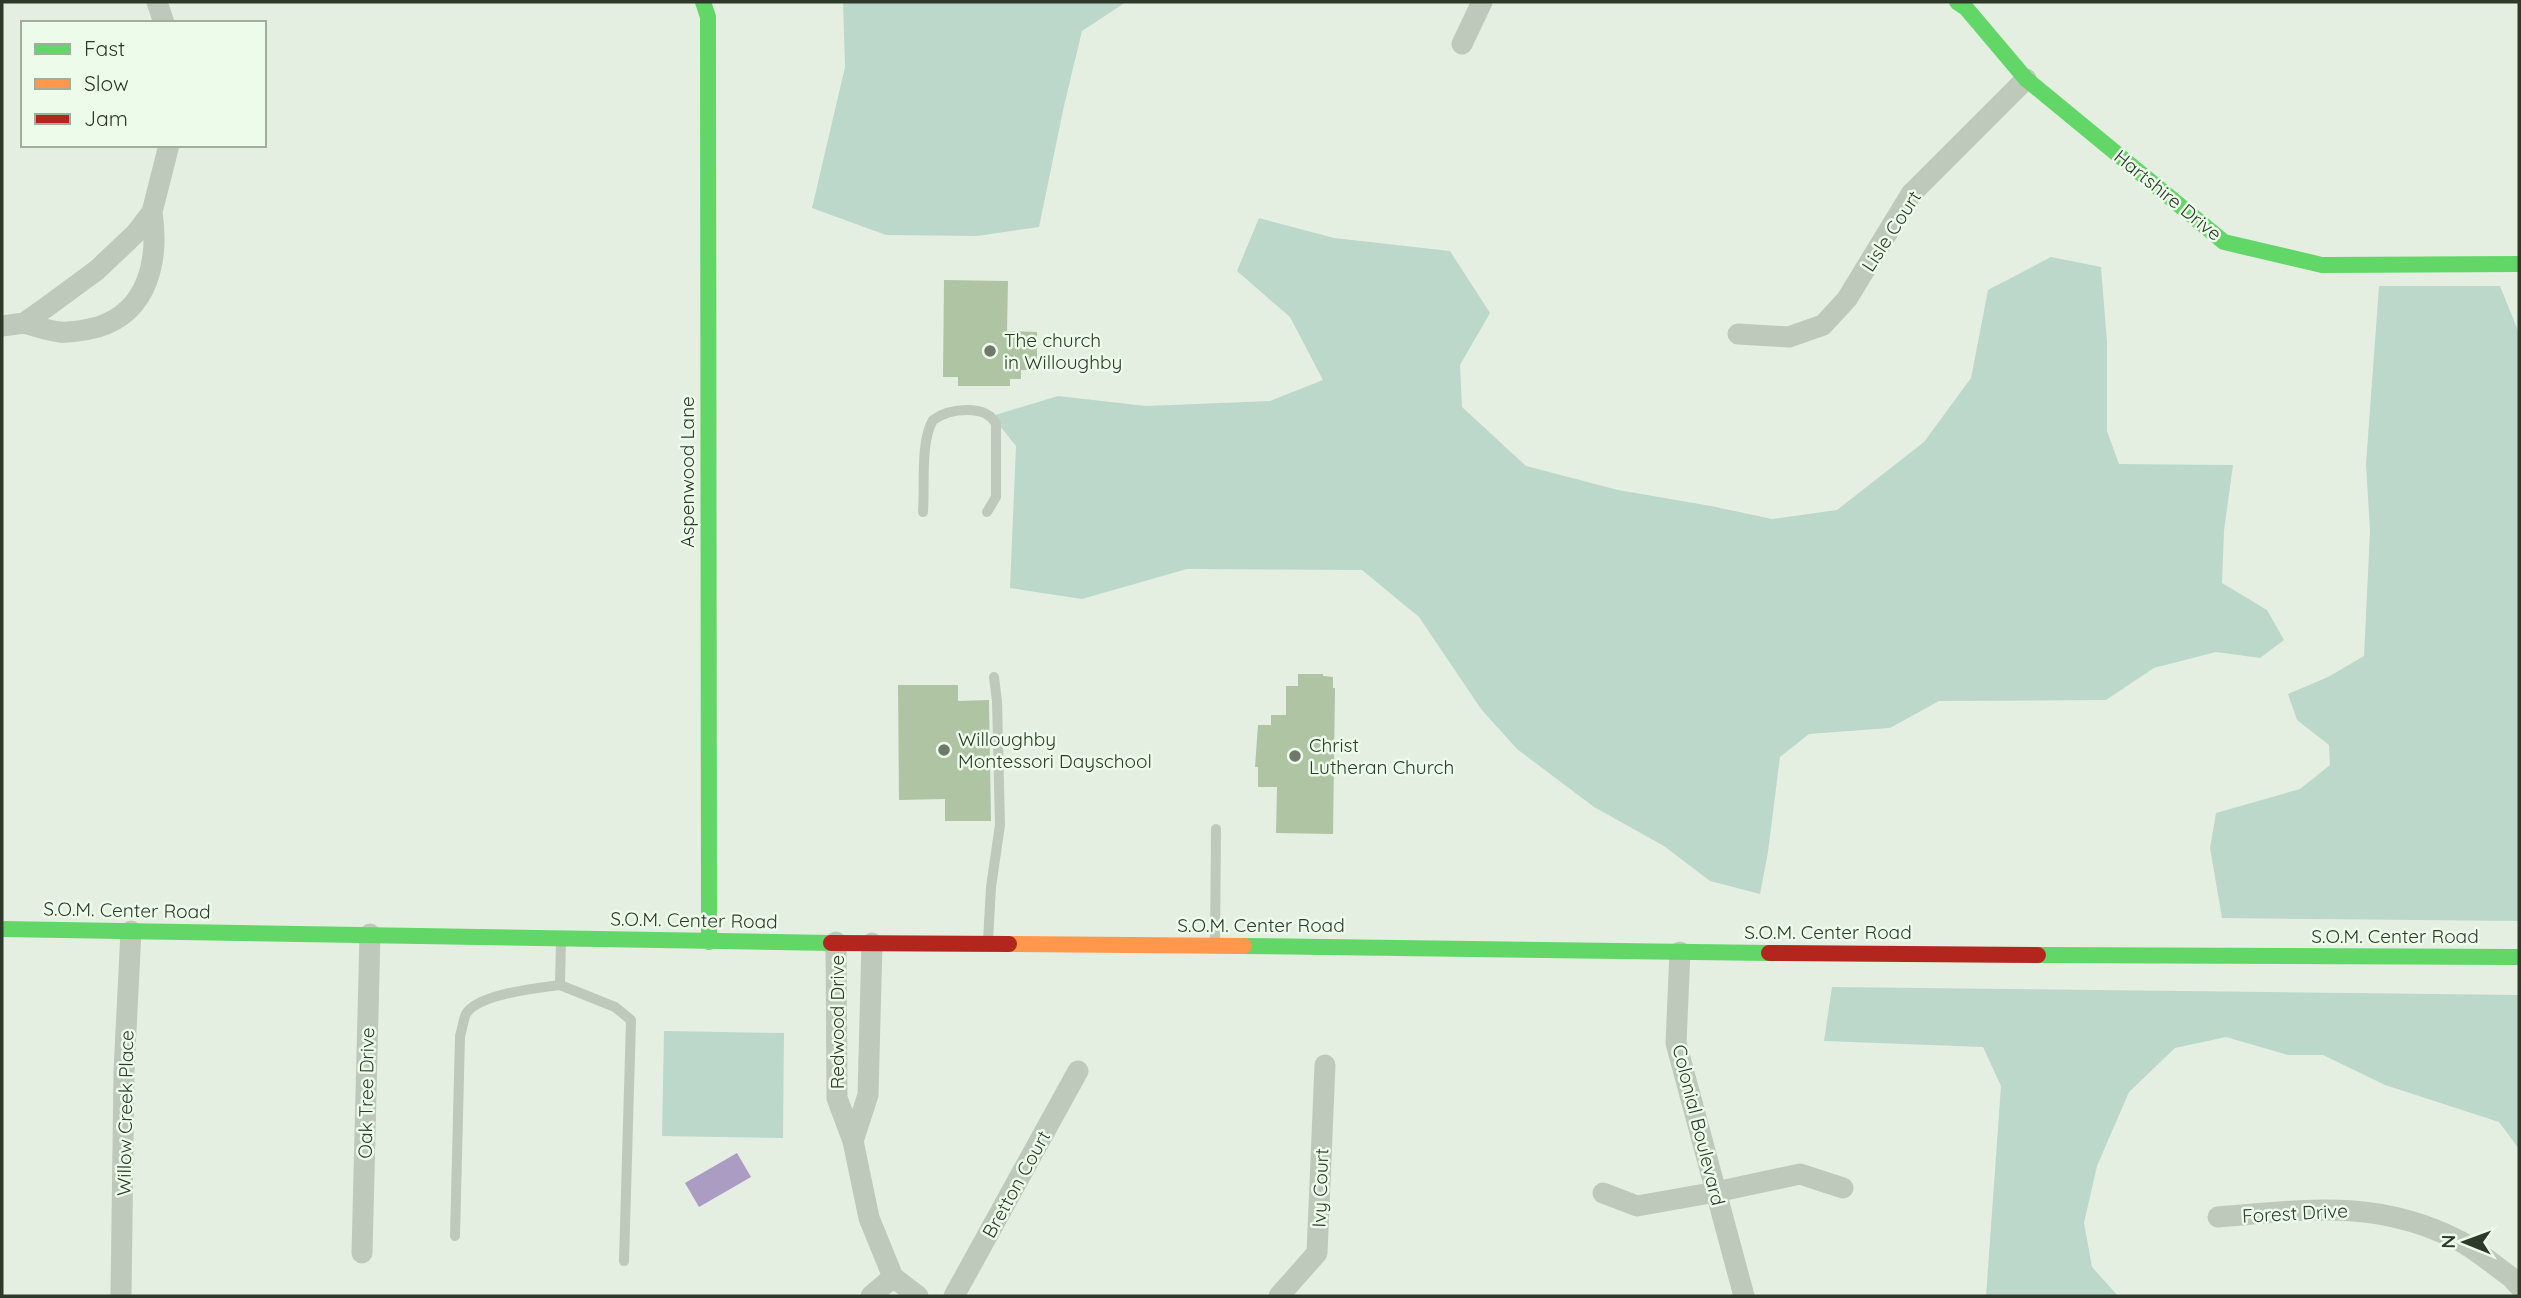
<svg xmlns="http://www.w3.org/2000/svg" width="2521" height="1298" font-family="Quicksand,sans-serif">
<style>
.green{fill:#bcd8cb}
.water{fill:#aa9cc2}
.building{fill:#afc4a3}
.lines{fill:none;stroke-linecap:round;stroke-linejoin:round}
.lane{stroke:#bec9bb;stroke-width:10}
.street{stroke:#bec9bb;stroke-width:21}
.fast{stroke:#63d668;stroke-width:16}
.slow{stroke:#ff974d;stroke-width:16}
.jam{stroke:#b3261e;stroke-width:16}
.poi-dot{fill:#6e796a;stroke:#ecfbea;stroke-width:2.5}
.labels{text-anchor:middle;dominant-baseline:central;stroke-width:5;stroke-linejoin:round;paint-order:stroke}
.street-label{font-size:19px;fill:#2e3a29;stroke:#ecfbea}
.poi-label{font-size:19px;fill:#2e3a29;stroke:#ecfbea;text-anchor:start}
</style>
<rect width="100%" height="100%" fill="#e4efe2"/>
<!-- green -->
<path class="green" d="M843,2H1126L1082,31L1064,106L1039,227L977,236L886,235L812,208L845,67Z
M1259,218L1334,238L1450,251L1490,313L1460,365L1462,407L1526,466L1618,490L1711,506L1772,519L1837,510L1924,442L1971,378L1988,290L2051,257L2101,267L2107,342V431L2119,464L2233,465L2224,531L2222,583L2267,610L2284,640L2260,658L2216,652L2154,668L2106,700L1939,701L1890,728L1809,734L1780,757L1768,852L1760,894L1710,881L1664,846L1594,807L1517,749L1481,709L1419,617L1362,570L1187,569L1082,599L1010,588L1016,446L992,416L1058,396L1146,406L1270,401L1323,380L1290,317L1237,271Z
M2379,286H2500L2519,333V921L2222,918L2210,848L2216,813L2300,789L2330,765L2329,745L2297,720L2288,694L2328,677L2364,656L2370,531L2366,464Z
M1832,987L2519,995V1149L2499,1122L2385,1085L2323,1055H2288L2226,1037L2175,1048L2129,1092L2097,1166L2084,1223L2092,1267L2118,1296H1986L2001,1086L1983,1047L1824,1041Z
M664,1031L784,1033L783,1138L662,1136Z"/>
<!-- water -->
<path class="water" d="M737,1153L751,1177L699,1207L685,1183Z"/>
<!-- building -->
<path class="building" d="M944,280L1008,281L1007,331L1037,332V370H1021V379H1010V386H958V377H943Z
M1298,674H1323V676L1333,677V688H1335L1333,834L1276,833L1277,787H1258V767H1255L1258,725H1271V715H1286V686H1298Z
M898,685H958V701L989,700L991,821H945V799L899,800Z"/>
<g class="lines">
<!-- lane -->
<path class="lane" d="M923,512C925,486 920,442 933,420C950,408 986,404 996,424V497L987,512
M561,941L560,985L615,1007L631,1020L624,1261
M988,941L991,887L1000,825L997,701L994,677
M1215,943L1216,829
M455,1236L460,1036C462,1030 463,1021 466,1014C477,994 538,988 560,985"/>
<!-- street -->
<path class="street" d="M157,2L164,23
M1462,44L1482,2
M24,323C36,326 48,331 60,332C73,333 86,330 98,327C149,311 159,259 152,212
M2,326L24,323L48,306L97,270L136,233L152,212L169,145
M1738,334L1789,337L1823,325L1847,299L1911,194L2026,79
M836,942L837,1098L853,1141L869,1218L893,1277L918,1296
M1680,952L1676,1043L1744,1296
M853,1141L868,1095L872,943
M1603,1193L1637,1206L1716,1192L1800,1174L1843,1188
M2218,1217C2306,1210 2377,1198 2460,1241C2478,1251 2495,1266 2512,1278L2519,1286
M362,1253L370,934
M121,1296L124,1071L131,931
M871,1296L893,1277
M954,1296L1078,1071
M1279,1296L1317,1253L1325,1065"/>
<!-- fast -->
<path class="fast" d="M703,2L708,17L709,942
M1957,2L1966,8L2026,79L2224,242L2322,265L2519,264
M2,929L831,943
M1244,946L1769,953
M2038,955L2519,957"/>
<!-- slow -->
<path class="slow" d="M1009,944L1244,946"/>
<!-- jam -->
<path class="jam" d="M831,943L1009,944
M1769,953L2038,955"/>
</g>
<!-- markers -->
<g class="poi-dot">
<circle cx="990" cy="351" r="7"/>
<circle cx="944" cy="750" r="7"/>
<circle cx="1295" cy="756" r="7"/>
</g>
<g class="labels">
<!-- street labels -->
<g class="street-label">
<text transform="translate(2168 195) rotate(39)">Hartshire Drive</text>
<text transform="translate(1891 231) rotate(-57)">Lisle Court</text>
<text transform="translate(687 472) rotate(-90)">Aspenwood Lane</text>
<text transform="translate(127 910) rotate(1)">S.O.M. Center Road</text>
<text transform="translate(694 920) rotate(1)">S.O.M. Center Road</text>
<text x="1261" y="925">S.O.M. Center Road</text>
<text x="1828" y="932">S.O.M. Center Road</text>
<text x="2395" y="936">S.O.M. Center Road</text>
<text transform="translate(837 1022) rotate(-90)">Redwood Drive</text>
<text transform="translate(366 1093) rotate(-89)">Oak Tree Drive</text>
<text transform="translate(125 1113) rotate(-89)">Willow Creek Place</text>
<text transform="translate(1699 1125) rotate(76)">Colonial Boulevard</text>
<text transform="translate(1016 1184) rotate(-61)">Bretton Court</text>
<text transform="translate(1320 1188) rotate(-88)">Ivy Court</text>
<text transform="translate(2295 1213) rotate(-3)">Forest Drive</text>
</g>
<!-- poi labels -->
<g class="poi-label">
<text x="1004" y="340">The church<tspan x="1004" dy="22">in Willoughby</tspan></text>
<text x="958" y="739">Willoughby<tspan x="958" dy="22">Montessori Dayschool</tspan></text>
<text x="1309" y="745">Christ<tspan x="1309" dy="22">Lutheran Church</tspan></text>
</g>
</g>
<!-- border -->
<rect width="2521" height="1298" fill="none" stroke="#2e3a29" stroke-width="7"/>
<!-- legend -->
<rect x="21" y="21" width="245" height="126" fill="#ecfbea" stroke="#a0ae9d" stroke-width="2"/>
<rect x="35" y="44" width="35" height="10" fill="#63d668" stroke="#a0ae9d" stroke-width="2"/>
<text x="84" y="56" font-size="21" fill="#2e3a29">Fast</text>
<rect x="35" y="79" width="35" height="10" fill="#ff974d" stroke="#a0ae9d" stroke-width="2"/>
<text x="84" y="91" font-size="21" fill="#2e3a29">Slow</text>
<rect x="35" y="114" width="35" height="10" fill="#b3261e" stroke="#a0ae9d" stroke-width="2"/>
<text x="84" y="126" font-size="21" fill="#2e3a29">Jam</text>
<!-- north arrow -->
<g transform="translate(2465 1242) rotate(271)" stroke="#ecfbea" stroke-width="5" paint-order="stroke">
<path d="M0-5L12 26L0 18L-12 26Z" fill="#2e3a29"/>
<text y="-10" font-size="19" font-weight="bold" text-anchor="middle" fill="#2e3a29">N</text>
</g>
</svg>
